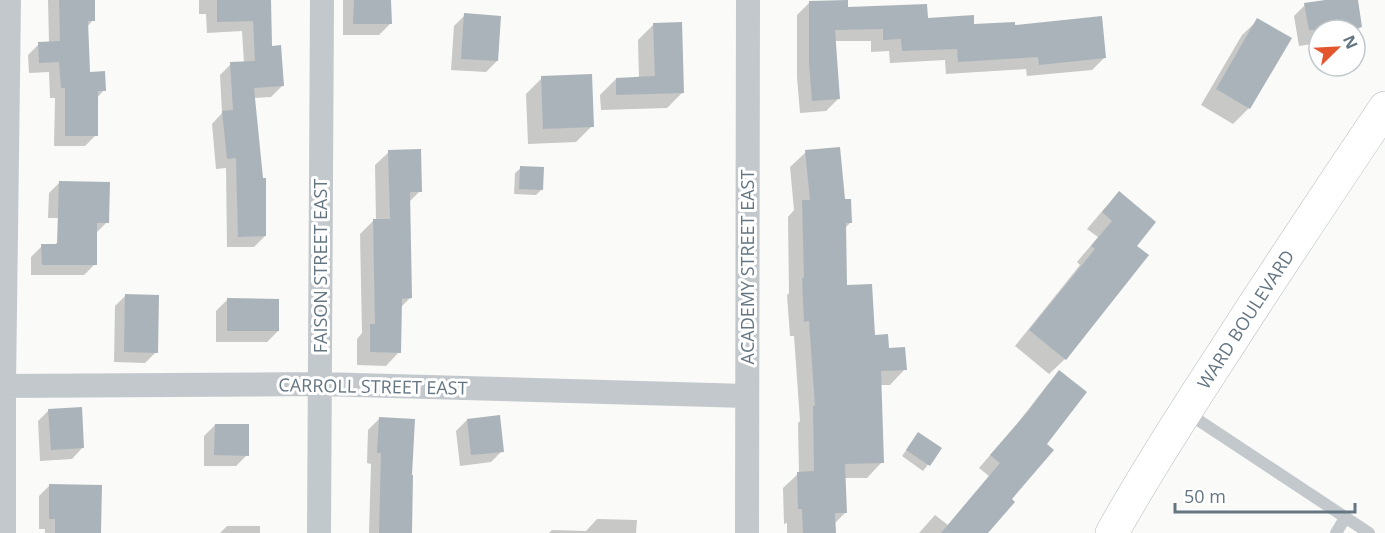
<svg xmlns="http://www.w3.org/2000/svg" width="1385" height="533" font-family="'Open Sans',sans-serif">
<style>
.shadow{fill:#0003}
.building{fill:#aab3b9}
.lines{fill:none;stroke-linecap:round;stroke-linejoin:round}
.secondary-casing{stroke:#b3babf;stroke-width:34}
.lane{stroke:#c3c8cc;stroke-width:12}
.street{stroke:#c3c8cc;stroke-width:24}
.secondary{stroke:#fff;stroke-width:33}
.labels{text-anchor:middle;dominant-baseline:central;stroke-width:6;stroke-linejoin:round;paint-order:stroke}
.street-label{font-size:18px;fill:#657683;stroke:#fff}
</style>
<rect width="100%" height="100%" fill="#fafaf8"/>
<!-- shadow -->
<path class="shadow" d="M48,0H93V20L87,27L89,73L104,90L97,98L96,135L85,146H54L55,98H50L49,72L29,73L28,55L39,44L49,43Z
M199,0H269L271,47L282,86L271,97L253,98L265,236L254,247H227L226,168L216,169L212,124L222,113L220,75L231,64L244,63L242,31L207,33L206,14H199Z
M343,0H390V24L379,35H343Z
M1335,0H1356L1361,27L1355,32V30H1319V43L1299,46L1294,16L1305,5Z
M809,3L973,26H1014L1104,58L1092,70L1027,76L1026,69L946,74L945,60L890,63L889,51L871,52V41H834L839,98L826,111L800,113L797,77V15Z
M465,15L497,61L486,72L451,70L454,26Z
M1258,20L1249,108L1233,124L1201,105L1242,35Z
M653,25L683,92L667,108L601,110L600,95L616,79L639,78L638,40Z
M542,78L592,126L576,142L528,144L526,94Z
M389,152L420,191L408,203L410,298L400,308L399,352L386,366L357,365V339L362,333L360,234L374,220H376L375,165Z
M806,152L843,201L850,223L844,229L845,287L874,337L905,369L890,385H880L882,462L867,478H844L846,512L834,524V533H787V523L784,524L783,488L799,473L798,423L800,421L794,336H790L787,295L789,293L788,217L794,210L790,167Z
M521,168L541,190L536,195L514,194L515,173Z
M60,182L107,222L96,233L95,264L84,275H31V257L42,246L54,245L58,242L65,218H48L49,193Z
M1119,193L1135,246L1065,359L1049,374L1015,346L1080,265L1077,262L1098,237L1087,229L1104,209Z
M126,295L156,352L145,363L114,362L115,306Z
M227,300L278,331L267,342H216V311Z
M1060,372L1045,445L986,533H919L935,515L948,525L989,476L979,468L1017,424L1048,384Z
M49,410L83,447L72,459L40,461L38,421Z
M379,419L412,533H369L371,464L367,463L368,430Z
M467,420L502,451L491,462L460,466L456,431Z
M215,425L247,455L236,466H204V436Z
M918,434L940,449L923,471L902,456Z
M50,485L100,533H45V529H39V496Z
M597,519L637,520L636,533H549L552,530L586,531Z
M227,526H260V533H220Z"/>
<!-- building -->
<path class="building" d="M59,0H95V21H88L90,72L105,71L106,91H98V136H65V88H61L59,62L39,63L38,42L60,41Z
M217,0H271L272,46L281,45L284,86L254,88L263,178H266V236L238,237L236,158L227,159L222,111L233,110L230,62L255,61L253,21L217,22Z
M354,0H391L392,24H353Z
M848,0V7L927,4L928,18L974,15V24L1015,22V25L1102,16L1106,58L1039,65L1038,57L958,62L957,49L902,51L901,39L883,40V29L835,30L840,99L812,101L809,63V1Z
M1325,0H1358L1362,27L1345,30H1309L1304,3Z
M464,13L501,16L498,61L461,59Z
M1257,18L1292,38L1250,109L1216,89Z
M682,22L684,93L616,95V78L655,76L653,23Z
M592,74L594,127L543,129L541,76Z
M840,147L845,199H851L852,223H846L847,285L872,284L875,335L888,334L889,348L905,347L907,370L881,371L884,463L845,464L847,513H835L836,533H803L802,509H798L797,472L814,471L813,406H815L809,321L804,322L802,278H804L802,200H810L805,150Z
M421,149L422,192H410L412,298L402,299L401,353L370,352V324H375L373,219H390L388,150Z
M520,166L544,167L543,190L519,189Z
M59,181L110,182L109,223H97V265H42L41,244H57Z
M1119,191L1156,222L1137,246L1149,255L1066,360L1029,330L1095,249L1091,246L1112,221L1102,212Z
M125,294L159,295L158,353L124,352Z
M227,298L279,299V331H227Z
M1059,370L1087,392L1047,444L1054,450L1012,499L1015,502L988,533H941L1000,463L990,455L1029,410Z
M82,407L84,448L51,450L48,409Z
M500,415L504,452L471,455L467,419Z
M379,417L415,419L412,475H413L412,533H379L381,453H377Z
M215,424H249V456L214,455Z
M918,432L942,448L930,466L906,450Z
M49,484L102,485L101,533H55V519H49Z"/>
<g class="lines">
<defs>
<g id="secondary">
<path id="s1" d="M1112,533C1146,472 1184,413 1222,355C1275,272 1330,190 1385,108"/>
</g>
</defs>
<!-- secondary casing -->
<use href="#secondary" class="secondary-casing"/>
<!-- lane -->
<path class="lane" d="M1186,412L1369,533
M1336,533L1345,518"/>
<!-- street -->
<path class="street" d="M0,386L320,384L747,396
M4,533V386L9,0
M319,533L322,0
M747,533L748,0"/>
<!-- secondary -->
<use href="#secondary" class="secondary"/>
</g>
<g class="labels">
<!-- street labels -->
<g class="street-label">
<text transform="translate(320 266) rotate(-90)">FAISON STREET EAST</text>
<text transform="translate(747 267) rotate(-90)">ACADEMY STREET EAST</text>
<text stroke="none"><textPath href="#s1" startOffset="252">WARD BOULEVARD</textPath></text>
<text transform="translate(373 386) rotate(1)">CARROLL STREET EAST</text>
</g>
</g>
<!-- north arrow -->
<g transform="translate(1337 48) rotate(66)"><circle r="28" fill="#ffffff" stroke="#c1c8cd" stroke-width="1.5"/>
<path d="M0-4.5L10 22L0 15L-10 22Z" fill="#e4572e"/>
<text y="-9" font-size="16" font-weight="bold" text-anchor="middle" fill="#657683">N</text>
</g>
<!-- scale -->
<path d="M1175 503v9h180v-9" fill="none" stroke="#657683" stroke-width="3"/>
<text x="1184" y="503" font-size="18" fill="#657683" stroke="#ffffff" stroke-width="4.5" paint-order="stroke">50 m</text>
</svg>
